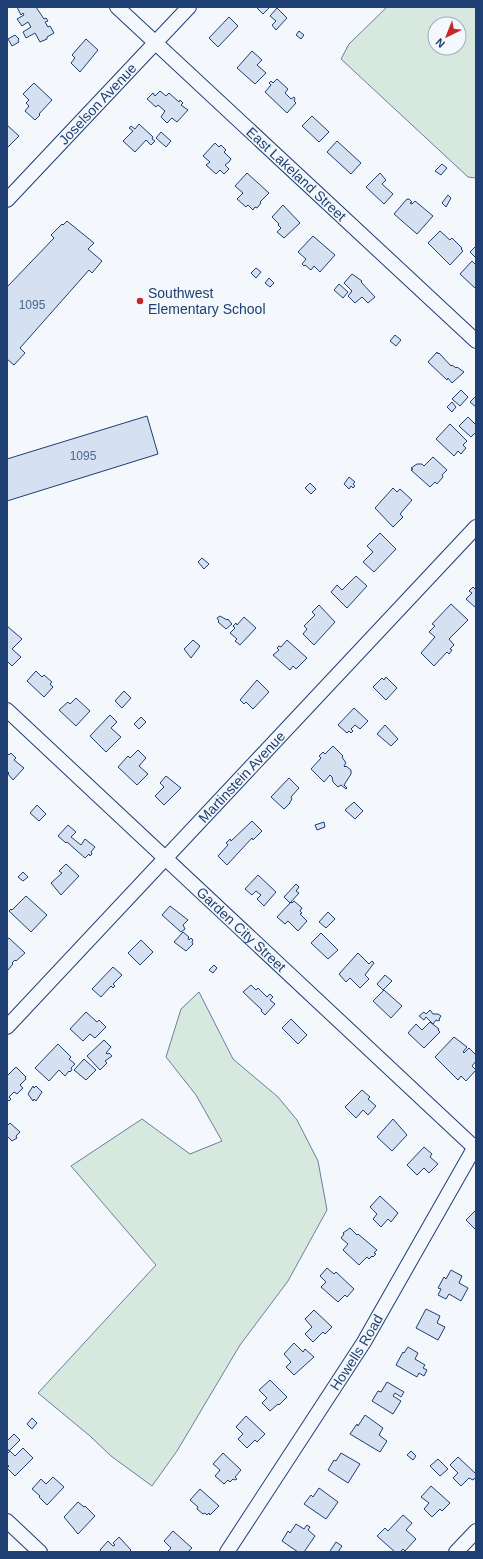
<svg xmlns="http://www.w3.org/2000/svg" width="483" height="1559" font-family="Helvetica,sans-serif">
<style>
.green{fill:#d7e8df;stroke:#687fa3;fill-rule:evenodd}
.building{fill:#d5e0f0;stroke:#1d3f73}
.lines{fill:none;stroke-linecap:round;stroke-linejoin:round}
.minor-casing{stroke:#1d3f73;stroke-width:16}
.minor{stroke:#f4f7fb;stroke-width:14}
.poi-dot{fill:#c62828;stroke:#f4f7fb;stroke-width:1.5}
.labels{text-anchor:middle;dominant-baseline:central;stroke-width:3;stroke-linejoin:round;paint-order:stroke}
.number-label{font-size:12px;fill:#4b6792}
.street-label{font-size:14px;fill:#1d3f73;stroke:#f4f7fb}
.poi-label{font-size:14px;fill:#1d3f73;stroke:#f4f7fb;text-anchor:start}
</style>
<rect width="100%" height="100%" fill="#f4f7fb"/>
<!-- green -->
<path class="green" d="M387,7H476V178L468,177L341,59L349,44ZM435,24H459V48H435Z
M199,992L233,1059L278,1097L297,1120L318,1161L327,1210L288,1281L240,1345L177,1451L152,1486L111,1456L90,1436L38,1393L156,1265L71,1166L142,1119L190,1154L222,1141L196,1095L166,1057L181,1009Z"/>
<!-- building -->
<path class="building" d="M17,7H36L44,19L46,18L48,21L45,22L48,27L50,26L54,33L47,37V39L40,42L35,33L26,38L23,32L31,27L28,22L22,26L17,19L24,15L23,13L21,15Z
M258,7H267L269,8L263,14L257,8Z
M277,8L287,18L276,30L272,25L276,21L270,16Z
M229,17L238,26L218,47L209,38Z
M299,31L304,35L301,39L296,35Z
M15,35L19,39L18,40L19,42L12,46L8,39Z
M86,39L98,50L80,72L71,63L75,58L72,55Z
M252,51L262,60L257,65L266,73L255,84L237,68Z
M277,79L288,89L285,93L291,99L294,97L295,99L294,101L296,103L287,113L265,92L271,85L269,83L271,81L273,83Z
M34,83L52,100L39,114L40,115L35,120L25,111L29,106L26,103L29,100L23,94Z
M160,91L166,96L169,93L179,102L180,100L183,103L181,105L188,110L177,122L172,118L167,123L161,117L165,111L158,105L156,107L147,99L153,93L155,96Z
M312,116L329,132L319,142L302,126Z
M139,124L153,137L152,139L155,141L151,145L146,140L135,152L123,141L133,131L129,128L131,126L135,129Z
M7,125L19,136L7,148Z
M161,132L171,141L166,147L156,138Z
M337,141L361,163L351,174L327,152Z
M215,143L219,147L221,145L226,150L224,152L231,159L229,162L225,165L229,169L224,174L220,170L216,174L206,165L210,162L203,156Z
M442,164L447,168L441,175L435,171Z
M247,173L269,193L260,202L261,203L257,208L255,207L253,210L248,205L246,207L237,199L243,193L235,186Z
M380,173L386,180L382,184L393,194L384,204L366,187Z
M448,195L451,198L446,207L442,203Z
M407,199H409L412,202L410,203L412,204L415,201L433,216L417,234L394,214Z
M283,205L300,223L284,238L277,232L281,228L278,225L279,224L272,217Z
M67,221L94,243L88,249L102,261L92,273L89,270L20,348L25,353L14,365L7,359V285L8,286L54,238L51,235L62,224L63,225Z
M440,231L450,240L452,238L462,248L461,249L463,251L450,265L428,243Z
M313,236L335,255L320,272L314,266L311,270L305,265L304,266L302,264L306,259L298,252Z
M476,246V258L470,252Z
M472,261L476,265V289L460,274Z
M256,268L261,272L256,278L251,273Z
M352,274L362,281L361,282L375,297L368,303L362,297L355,303L348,296L352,291L344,283Z
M269,278L274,283L270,287L265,283Z
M339,284L348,292L343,298L334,290Z
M395,335L401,340L396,346L390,341Z
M437,352L438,354L439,353L451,366L452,365L456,368L457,367L464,372L452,383L448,378L447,380L428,362Z
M461,390L468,397L460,406L452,399Z
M476,396V407L470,402Z
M452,402L456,407L452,412L447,407Z
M147,416L158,454L7,501V459Z
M468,417L476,425V432L471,437L459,426Z
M450,424L467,441L463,445L466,448L461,454L458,451L454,456L436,439Z
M433,457L447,470L442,475L443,477L437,484L435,482L430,487L411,470L413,469L411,468L417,464H422L424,466Z
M349,477L355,482L353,484L355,486L353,488L351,486L349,489L344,484Z
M310,483L316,489L311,494L305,488Z
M393,488L397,492L400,489L412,500L400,514L403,517L393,527L375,508Z
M380,533L396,549L374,572L363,562L373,552L367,546Z
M202,558L209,564L204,569L198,562Z
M356,576L367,586L347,608L331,592L337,585L342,590Z
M473,587L476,590V608L466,599L472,593L469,591Z
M451,604L468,620L449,639L454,645L450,649L452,650L449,654L447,652L434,666L421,653L435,637L429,632L435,626L432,624Z
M319,605L335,622L314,645L303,634L307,629L304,626L315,615L312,612Z
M220,616L227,620L228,619L231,623L232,624L226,629L218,622L219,621L217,618Z
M244,617L256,628L240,645L235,641L237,639L230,633L235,628L233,626L236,623L237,625Z
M7,626L22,639L12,649L21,657L12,666L7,661Z
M193,640L200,646L191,658L184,649Z
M287,640L307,658L296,669L293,666L290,670L273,655L279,650L277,648L279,646L281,647Z
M36,671L42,677L44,675L52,682L50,684L53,687L44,697L27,681Z
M386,677L397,688L386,700L373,687L382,678L384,680Z
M257,680L269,692L253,709L246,702L244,704L240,700Z
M124,691L131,698L122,708L115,701Z
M76,698L90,711L76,726L59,710L68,702L70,704Z
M354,708L368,721L360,729L355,725L351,729L353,731L351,733L349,731L347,733L338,725Z
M110,715L117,722L111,728L121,737L106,752L90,736Z
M141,717L146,722L139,729L134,724Z
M385,725L398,739L391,746L377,734Z
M333,746L343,756L342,757L346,763L344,766L345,767L346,766L351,770V774L344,785L347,788L346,789L341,785L338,787L333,782L332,777L330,775L324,782L311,769L321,758L319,756L323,752L325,754Z
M138,750L146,758L139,766L148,774L137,785L118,767L128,756L130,758Z
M7,753L9,755L11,753L16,758L14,760L24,768L13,780L8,774L9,773L7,771Z
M166,776L181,788L164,805L155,796L164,787L160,783Z
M289,778L299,788L291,797L292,799L290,802V803L284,809L271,797Z
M354,802L363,811L355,819L345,810Z
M37,805L46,814L39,821L30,813Z
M252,821L262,831L253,840L252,838L227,865L218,856L228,845L226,843L230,839L231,841Z
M324,822L325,827L317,830L315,825Z
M68,825L76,832L71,837L81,845L85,839L95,847L91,852L92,854L90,856L89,854L85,858L67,842L66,843L58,836Z
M66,864L79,876L61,895L51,883L62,873L59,871Z
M23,872L28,877L23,881L18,877Z
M258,875L276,892L264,906L257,899L261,895L256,891L252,895L245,889Z
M296,884L299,887L296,891L299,893L290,903L284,897Z
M26,896L47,915L31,932L9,911L11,909L12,910Z
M294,901L302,908L300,911L302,913L300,914L307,921L298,931L288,921L285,924L277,917L291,902L292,903Z
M170,906L188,920L183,925L185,929L181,932L162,915Z
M328,912L335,919L326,928L319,922Z
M183,932L189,937L188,938L189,940L191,938L193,940L192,942L193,944L186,951L174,942Z
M321,933L338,950L328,959L311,943Z
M9,938L25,953L16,961L15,960L12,963L13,964L8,970L7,968V939Z
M141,940L153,952L140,965L128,953Z
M358,953L369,964L372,961L374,963L365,975L369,979L360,988L350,978L346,982L339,974Z
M214,965L217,968L213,973L209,970Z
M113,967L122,975L113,984L115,986L113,988L111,986L101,997L92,989Z
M385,975L392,981L383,990L377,984Z
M251,985L256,990L258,988L267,997L270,994L273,997L270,1000L275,1004L265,1015L261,1011L262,1010L243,992Z
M384,990L402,1006L391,1018L373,1001Z
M430,1010L433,1014H438L441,1016L439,1019L440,1020L438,1021L436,1020L433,1024L426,1017L424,1020L419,1016L424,1012L426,1014Z
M86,1012L97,1022L99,1020L106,1027L95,1038L90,1034L83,1041L70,1029Z
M291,1019L307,1035L298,1044L282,1028Z
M430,1022L439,1029L438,1030L440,1032L424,1048L408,1033L416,1024L422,1030Z
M454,1037L467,1047L463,1052L464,1053L469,1048L476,1055V1061L472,1066L476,1070L466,1081L461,1076L458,1080L435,1057Z
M104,1040L111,1047L106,1053L107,1054L109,1053L112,1056L105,1061L107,1063L100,1070L87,1056Z
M58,1044L71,1057L69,1059L75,1064L71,1068L72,1070L70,1072L69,1071L65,1076L59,1070L49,1081L35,1068Z
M84,1059L96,1070L86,1080L74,1070Z
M16,1067L26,1077L25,1078L26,1079L20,1085L23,1088L17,1094L14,1092L9,1097L11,1099L9,1101L7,1099V1076Z
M33,1086L34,1088L36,1086L42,1092L36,1101L34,1099L33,1101L28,1094Z
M362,1090L370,1097L368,1099L376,1106L368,1115L363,1110L356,1118L345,1107Z
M393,1119L407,1135L392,1151L377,1137Z
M10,1123L20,1132L16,1136L17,1138L12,1141L7,1136V1126Z
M424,1147L432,1154L430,1157L438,1164L429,1173L424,1168L417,1175L407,1165Z
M380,1196L398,1213L391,1222L388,1219L381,1227L373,1219L377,1214L370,1207Z
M476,1210V1230L466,1220Z
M350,1228L357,1235L358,1234L377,1250L374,1253L376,1254L373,1257L372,1256L369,1259L367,1257L359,1265L343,1250L348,1244L341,1238L344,1234L343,1233Z
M327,1268L334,1274L336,1272L354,1289L347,1297L345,1295L338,1302L321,1287L326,1282L320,1276Z
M451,1270L462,1276L459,1283L468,1288L461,1301L449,1294L446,1299L438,1295L441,1289L438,1288L444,1277L446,1279Z
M426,1309L440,1316L437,1323L445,1327L438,1340L416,1328Z
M314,1310L332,1327L325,1334L323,1332L313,1342L305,1334L312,1327L305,1319Z
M294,1343L303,1352L305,1349L314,1357L294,1375L286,1367L291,1362L284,1354Z
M408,1347L418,1353L415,1359L425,1365L423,1368L427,1370L424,1376L419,1373L417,1377L396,1365L403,1352L404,1353Z
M270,1380L287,1397L279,1405L278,1404L270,1411L262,1403L267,1398L259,1390Z
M387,1382L404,1392L401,1397L395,1393L393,1396L401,1401L393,1414L372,1401L378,1391L381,1392Z
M365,1415L383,1428L379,1435L387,1441L380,1452L350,1434L357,1424L358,1426Z
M246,1416L265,1434L257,1442L255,1440L247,1448L238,1439L243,1434L236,1427Z
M32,1418L37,1423L32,1429L27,1424Z
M14,1434L20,1440L9,1451L7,1448V1441Z
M23,1448L33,1458L15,1476L7,1468L9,1466L7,1465V1454L10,1451L15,1456Z
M411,1451L416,1456L413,1460L407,1455Z
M223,1453L241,1470L235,1477L237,1479L235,1480L233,1479L230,1482L228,1480L224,1484L215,1476L220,1470L213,1464Z
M341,1453L360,1464L348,1483L328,1470L334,1460L336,1461Z
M458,1457L476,1474V1477L473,1480L469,1478L461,1486L453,1478L458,1473L450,1465Z
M438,1459L448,1469L440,1476L430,1466Z
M53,1477L64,1487L47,1505L39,1497L40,1496L32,1489L41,1479L46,1484Z
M431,1486L450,1503L442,1511L440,1509L432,1517L424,1509L429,1503L421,1497Z
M319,1488L338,1502L326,1519L304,1504L311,1495L313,1497Z
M200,1489L219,1506L210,1515L209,1513L207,1515L205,1513L203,1514L197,1509L198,1507L190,1500Z
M78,1502L84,1507L85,1506L95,1516L78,1534L64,1517Z
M403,1515L412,1523L406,1530L416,1539L405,1551L403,1549L400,1552H395L377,1536L385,1528L388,1531Z
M296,1524L304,1529L307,1525L310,1527L308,1530L315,1536L304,1552H298L282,1541L288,1531L290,1533Z
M173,1531L192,1548L188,1552H167L171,1548L164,1541Z
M119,1537L131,1550L129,1552H101L100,1550L108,1541L113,1546L115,1545L113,1543Z
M336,1542L342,1546L338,1552H331L330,1551Z"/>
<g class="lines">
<defs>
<g id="minor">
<path id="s1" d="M117,7L476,341"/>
<path id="s2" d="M7,200L189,7"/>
<path id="s3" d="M7,710L476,1149"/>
<path id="s4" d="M7,1027L476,527"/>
<path d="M7,1521L40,1552"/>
<path id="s5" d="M227,1552L364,1342L476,1145"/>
<path d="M456,1552L476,1531"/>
</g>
</defs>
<!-- minor casing -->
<use href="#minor" class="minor-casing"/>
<!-- minor -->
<use href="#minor" class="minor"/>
</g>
<!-- markers -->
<circle class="poi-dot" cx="140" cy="301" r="4"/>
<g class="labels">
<!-- number labels -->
<g class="number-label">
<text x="32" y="305">1095</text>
<text x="83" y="456">1095</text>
</g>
<!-- street labels -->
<g class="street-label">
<text stroke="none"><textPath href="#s2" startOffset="132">Joselson Avenue</textPath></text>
<text stroke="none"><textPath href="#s1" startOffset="245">East Lakeland Street</textPath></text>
<text stroke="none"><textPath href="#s4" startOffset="343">Martinstein Avenue</textPath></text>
<text stroke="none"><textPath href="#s3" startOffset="321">Garden City Street</textPath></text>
<text stroke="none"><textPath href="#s5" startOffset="238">Howells Road</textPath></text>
</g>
<!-- poi labels -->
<g class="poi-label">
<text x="148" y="293">Southwest<tspan x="148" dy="16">Elementary School</tspan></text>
</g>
</g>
<!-- border -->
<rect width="483" height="1559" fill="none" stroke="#1d3f73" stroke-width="16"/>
<!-- north arrow -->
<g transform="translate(447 36) rotate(223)"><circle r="19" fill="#f4f7fb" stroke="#9eadc5"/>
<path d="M0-3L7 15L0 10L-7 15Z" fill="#c62828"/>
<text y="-6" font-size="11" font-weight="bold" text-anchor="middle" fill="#1d3f73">N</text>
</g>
</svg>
